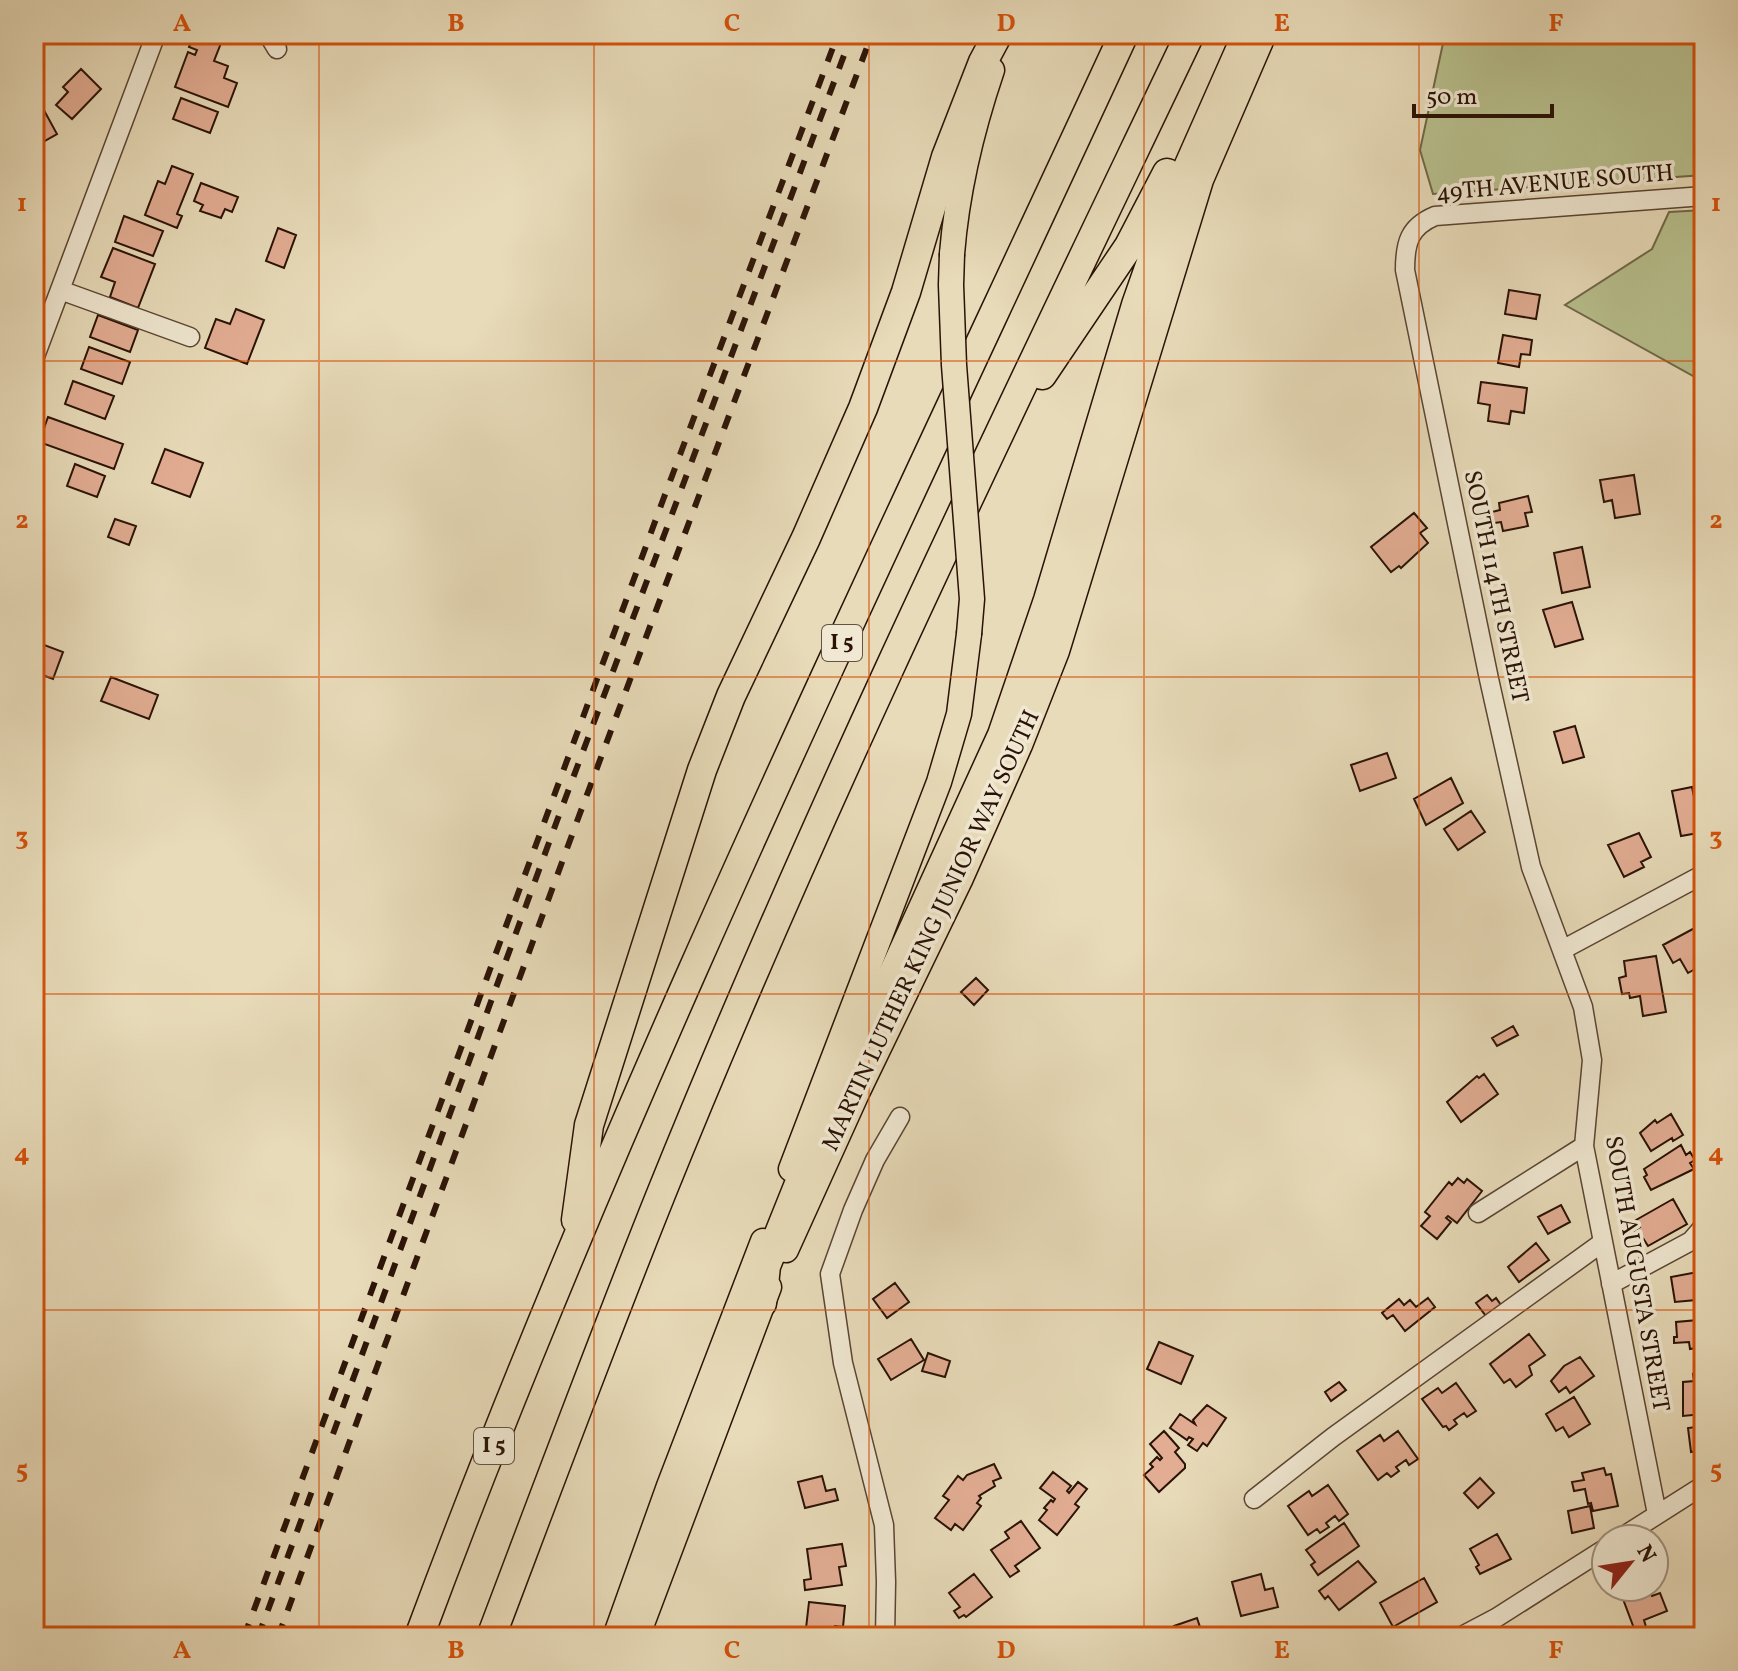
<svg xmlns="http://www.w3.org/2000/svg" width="1738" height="1671" font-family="Vollkorn,serif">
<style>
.green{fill:#b8c08e;stroke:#71694a;stroke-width:2}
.building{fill:#e2ad93;stroke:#2a1206;stroke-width:2}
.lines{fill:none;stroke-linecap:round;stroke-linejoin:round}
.minor-casing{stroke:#5a4433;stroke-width:21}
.major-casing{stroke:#2a1206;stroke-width:27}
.highway-casing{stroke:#2a1206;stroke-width:31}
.minor{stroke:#f0e8d2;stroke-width:18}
.major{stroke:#e8dbb9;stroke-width:24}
.highway{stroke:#e8dbb9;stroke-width:28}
.rail{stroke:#2a1206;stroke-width:6;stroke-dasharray:14 14;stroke-linecap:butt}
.major-bridge-casing{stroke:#2a1206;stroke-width:27;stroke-linecap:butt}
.major-bridge{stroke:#e8dbb9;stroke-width:24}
.grid{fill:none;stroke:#d5520b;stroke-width:2;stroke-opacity:0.55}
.labels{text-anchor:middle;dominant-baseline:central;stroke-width:7;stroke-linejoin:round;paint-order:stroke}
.shield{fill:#f0e8d2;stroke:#655243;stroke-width:2}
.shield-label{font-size:22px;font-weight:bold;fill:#2a1206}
.street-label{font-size:24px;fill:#2a1206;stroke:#f0e8d2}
.neatline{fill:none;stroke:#d5520b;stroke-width:3}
.grid-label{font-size:26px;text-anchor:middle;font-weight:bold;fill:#d5520b}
</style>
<rect width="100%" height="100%" fill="#e8dbb9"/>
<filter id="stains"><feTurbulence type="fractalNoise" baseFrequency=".0025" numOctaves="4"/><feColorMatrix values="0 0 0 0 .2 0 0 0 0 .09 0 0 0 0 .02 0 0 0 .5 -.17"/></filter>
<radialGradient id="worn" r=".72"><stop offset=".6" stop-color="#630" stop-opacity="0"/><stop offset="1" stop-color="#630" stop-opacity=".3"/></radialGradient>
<!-- green -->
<path class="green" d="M1445,34H1704V175L1433,194L1420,150Z
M1704,210V382L1565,305L1652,249L1669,212Z"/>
<!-- building -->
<path class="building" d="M194,34H213L223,38L214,61L228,66L224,78L237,83L228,107L175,87L188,52L195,55L197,50L189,47Z
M81,69L101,89L72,119L56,105L68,92L63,87Z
M181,98L218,112L210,133L173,119Z
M40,103L57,134L34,147V106Z
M172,166L193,174L177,214L182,216L177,228L145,215L158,181L165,184Z
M201,183L238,197L232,212L225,209L221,218L200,211L203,205L194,201Z
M124,216L163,231L153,256L115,242Z
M278,228L296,235L284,268L266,261Z
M113,248L155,264L138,308L110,297L115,282L101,277Z
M1509,290L1540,295L1536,319L1505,314Z
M236,309L264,320L247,364L205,348L216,319L230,324Z
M98,315L138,330L130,352L90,337Z
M1503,335L1532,340L1530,355L1521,354L1519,367L1498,363Z
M89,347L130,362L122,384L81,369Z
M73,381L114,396L105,419L65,404Z
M1481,382L1527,388L1524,413L1511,411L1509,424L1488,421L1490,405L1478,403Z
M48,417L123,444L114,469L39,442Z
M165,449L203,463L190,497L152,483Z
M75,464L105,476L97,497L67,486Z
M1634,475L1640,514L1615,518L1612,500L1604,502L1600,480Z
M1528,496L1532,512L1525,513L1528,526L1503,531L1501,522L1494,523L1492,512L1500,510L1499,503Z
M1414,513L1427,528L1420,533L1428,543L1401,568L1399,566L1391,572L1371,547Z
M115,519L136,526L129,545L108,537Z
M1582,547L1590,587L1562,593L1554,553Z
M1572,602L1583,639L1555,647L1543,610Z
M34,626L41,629L36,642L63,652L53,679L34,672Z
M111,677L158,695L149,719L101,701Z
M1575,726L1584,757L1563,763L1554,732Z
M1387,753L1396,778L1360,791L1351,765Z
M1451,778L1463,803L1426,825L1414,799Z
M1692,787L1694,797L1704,796V832L1681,836L1672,791Z
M1471,811L1485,832L1458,850L1444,829Z
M1639,833L1651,857L1641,862L1644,867L1624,877L1608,845Z
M1704,923V964L1688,973L1680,959L1673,963L1663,945Z
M1656,956L1666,1012L1643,1016L1640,996L1630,998L1629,993L1622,994L1619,978L1626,976L1624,961Z
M976,978L988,990L974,1005L961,992Z
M1513,1026L1518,1035L1497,1046L1492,1038Z
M1484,1074L1498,1094L1461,1122L1447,1102L1477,1076L1479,1078Z
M1671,1114L1683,1135L1673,1141L1672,1138L1651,1151L1640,1133L1655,1120L1657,1123Z
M1681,1145L1686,1155L1690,1152L1695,1160L1690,1163L1694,1169L1651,1190L1644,1177L1647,1175L1644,1169Z
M1458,1178L1464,1183L1467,1179L1482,1191L1457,1223L1448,1216L1446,1218L1451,1222L1437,1239L1421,1226L1430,1216L1425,1212L1449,1182L1452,1185Z
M1673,1199L1687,1224L1648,1246L1643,1238L1638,1241L1633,1232L1640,1227L1636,1220Z
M1561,1205L1570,1222L1548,1234L1538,1217Z
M1536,1243L1549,1260L1519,1282L1508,1267Z
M1703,1271L1704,1293H1696V1300L1675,1302L1671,1277Z
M895,1283L909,1302L887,1318L873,1299Z
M1487,1295L1492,1301L1496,1298L1501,1305L1486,1316L1476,1303Z
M1428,1298L1435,1307L1405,1331L1393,1315L1387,1319L1382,1313L1399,1299L1404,1305L1410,1300L1416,1307Z
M1698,1316H1704L1702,1347L1690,1349L1689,1342L1674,1343V1337H1677L1676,1322L1698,1320Z
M1529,1334L1545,1355L1529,1366L1532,1375L1516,1387L1510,1379L1504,1383L1490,1364Z
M911,1339L924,1360L891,1380L878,1359Z
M1159,1342L1193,1356L1181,1384L1147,1369Z
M928,1353L950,1361L945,1377L922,1371Z
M1580,1357L1594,1376L1570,1393L1566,1387L1559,1392L1551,1381L1564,1366Z
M1704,1373L1703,1414L1683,1416V1382L1694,1381L1693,1374Z
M1339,1382L1346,1390L1331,1401L1325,1392Z
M1456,1383L1476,1411L1467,1417L1464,1413L1454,1420L1457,1424L1449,1430L1446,1426L1443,1427L1422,1399L1438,1388L1442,1393Z
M1574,1397L1590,1424L1569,1437L1563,1427L1556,1431L1546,1414Z
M1207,1405L1226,1418L1207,1446L1203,1443L1197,1451L1188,1445L1193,1439L1189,1437L1187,1440L1170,1428L1180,1414L1195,1424L1193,1420Z
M1704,1426V1450L1691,1452L1688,1428Z
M1164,1431L1179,1448L1175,1452L1185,1464V1468L1159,1492L1144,1475L1153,1467L1150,1464L1157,1457L1160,1460L1162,1458L1150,1444Z
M1398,1431L1418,1459L1409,1465L1406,1460L1396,1467L1399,1471L1391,1477L1387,1473L1378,1480L1357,1451L1380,1435L1384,1441Z
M994,1464L1001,1478L993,1481L995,1486L979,1496L981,1498L977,1503L981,1506L963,1530L955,1524L951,1530L935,1518L949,1500L943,1496L958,1476L963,1480L967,1475Z
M1604,1468L1606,1475L1611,1474L1618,1506L1593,1511L1591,1503L1588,1504L1585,1489L1574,1491L1572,1482L1584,1480L1582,1473Z
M1053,1472L1071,1486L1067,1491L1069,1493L1078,1482L1087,1489L1075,1504L1079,1507L1057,1535L1039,1520L1047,1510L1044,1508L1051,1500L1053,1502L1055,1499L1040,1488Z
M822,1476L826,1491L835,1489L838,1500L805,1508L798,1482Z
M1480,1478L1494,1493L1478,1508L1464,1493Z
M1328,1485L1348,1514L1339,1521L1335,1516L1326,1523L1329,1527L1320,1533L1317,1529L1308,1535L1288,1506L1309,1491L1312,1496Z
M1590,1506L1594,1528L1572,1533L1568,1511Z
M1021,1521L1040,1548L1015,1566L1019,1571L1010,1577L991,1550L1009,1538L1005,1532Z
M1344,1523L1359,1546L1318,1575L1311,1565L1315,1562L1306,1550Z
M1497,1534L1511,1559L1480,1574L1476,1567L1479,1565L1470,1549Z
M842,1544L846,1566L839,1567L842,1585L805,1590L804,1580L811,1579L807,1549Z
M1358,1561L1376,1582L1339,1610L1328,1596L1325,1599L1319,1591Z
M974,1574L992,1597L966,1617L964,1615L959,1618L954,1611L960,1607L949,1593Z
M1261,1574L1265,1590L1273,1588L1278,1607L1241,1616L1232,1582Z
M1424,1578L1437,1602L1393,1627L1380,1603Z
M1649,1589L1652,1596L1660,1593L1667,1611L1644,1620L1646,1627L1635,1631L1623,1599Z
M809,1602L845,1606L843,1627L835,1626L834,1637H805Z
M1197,1618L1203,1636L1212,1633L1214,1637H1177L1174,1626Z"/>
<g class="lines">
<defs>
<path id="minor" d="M268,34L277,49
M60,290L190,337
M34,359L156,34
M1562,950L1704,874
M1478,1213L1584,1146
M1611,1284L1691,1241L1704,1226
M1254,1499L1333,1437L1603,1242
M1657,1514L1584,1146L1592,1060L1583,1007L1531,867L1489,679L1405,270C1405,243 1409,227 1435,216L1704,196
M1619,1539L1704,1485
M885,1637L886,1582L884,1525L843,1363L830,1274L853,1210L875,1160L900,1117
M1460,1637L1496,1618L1606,1548"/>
<path id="major" d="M952,254C957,191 972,129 992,70
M791,1169L939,782L959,714L969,634
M786,1250L858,1091L961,878L1020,745L1057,651L1201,180L1264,34
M615,1637L669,1486L763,1241
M637,1637L769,1287"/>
<path id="highway" d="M1042,375L1129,246L1167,173
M576,1220L589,1125L702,770L731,696L806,538L863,408L906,292L946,157L983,62L998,34
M762,1303L766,1266L813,1149L1002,735L1048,600L1136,305L1170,208L1247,34
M419,1637C622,1090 879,564 1124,34
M491,1637C547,1489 602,1341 661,1194C820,800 1007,417 1190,34"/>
</defs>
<!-- minor casing -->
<use href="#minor" class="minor-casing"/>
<!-- major casing -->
<use href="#major" class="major-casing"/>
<!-- highway casing -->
<use href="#highway" class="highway-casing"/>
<!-- minor -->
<use href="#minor" class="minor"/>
<!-- major -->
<use href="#major" class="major"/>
<!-- highway -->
<use href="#highway" class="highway"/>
<!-- rail -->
<path class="rail" d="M333,1434L558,818L852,34
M244,1637L663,500L838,34
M258,1637L312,1491
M278,1637L576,824L872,34"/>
<defs>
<path id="major-bridge" d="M952,254L951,285L954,365L972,599L969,634"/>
</defs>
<!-- major-bridge casing -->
<use href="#major-bridge" class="major-bridge-casing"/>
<!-- major-bridge -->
<use href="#major-bridge" class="major-bridge"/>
</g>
<!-- grid -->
<path class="grid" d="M319,34V1637M594,34V1637M869,34V1637M1144,34V1637M1419,34V1637M34,361H1704M34,677H1704M34,994H1704M34,1310H1704"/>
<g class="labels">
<!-- shield labels -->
<g class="shield">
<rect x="822" y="625" width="40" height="36" rx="6"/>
<rect x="474" y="1428" width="40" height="36" rx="6"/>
</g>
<g class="shield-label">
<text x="842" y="643">I 5</text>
<text x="494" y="1446">I 5</text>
</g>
<!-- street labels -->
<g class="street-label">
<text transform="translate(1555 184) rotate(-5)">49TH AVENUE SOUTH</text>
<text transform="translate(1495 587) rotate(78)">SOUTH 114TH STREET</text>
<text transform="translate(932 931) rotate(-65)">MARTIN LUTHER KING JUNIOR WAY SOUTH</text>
<text transform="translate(1636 1274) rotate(80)">SOUTH AUGUSTA STREET</text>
</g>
</g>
<!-- margin -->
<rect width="1738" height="1671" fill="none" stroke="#e8dbb9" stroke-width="88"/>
<!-- north arrow -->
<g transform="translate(1630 1563) rotate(60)"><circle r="38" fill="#f0e8d2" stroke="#a19280" stroke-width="2"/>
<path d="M0-6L14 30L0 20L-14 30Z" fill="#8f2418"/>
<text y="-12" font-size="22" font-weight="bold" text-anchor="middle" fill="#2a1206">N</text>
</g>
<!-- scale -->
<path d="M1414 104v12h138v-12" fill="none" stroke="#2a1206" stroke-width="4"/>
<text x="1426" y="104" font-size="24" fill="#2a1206" stroke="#f0e8d2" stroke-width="6" paint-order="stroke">50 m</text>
<rect x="44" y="44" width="1650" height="1583" class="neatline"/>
<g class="grid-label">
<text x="182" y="31">A</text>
<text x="456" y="31">B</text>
<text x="732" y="31">C</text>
<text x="1006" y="31">D</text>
<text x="1282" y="31">E</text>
<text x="1556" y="31">F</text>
<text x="22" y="211">1</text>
<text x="1716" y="211">1</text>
<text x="22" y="528">2</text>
<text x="1716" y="528">2</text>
<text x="22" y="845">3</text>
<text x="1716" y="845">3</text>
<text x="22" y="1161">4</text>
<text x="1716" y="1161">4</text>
<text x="22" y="1478">5</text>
<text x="1716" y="1478">5</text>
<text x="182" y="1658">A</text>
<text x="456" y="1658">B</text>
<text x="732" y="1658">C</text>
<text x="1006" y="1658">D</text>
<text x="1282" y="1658">E</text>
<text x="1556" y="1658">F</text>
</g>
<rect width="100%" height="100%" filter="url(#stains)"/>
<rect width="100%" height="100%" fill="url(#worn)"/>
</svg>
